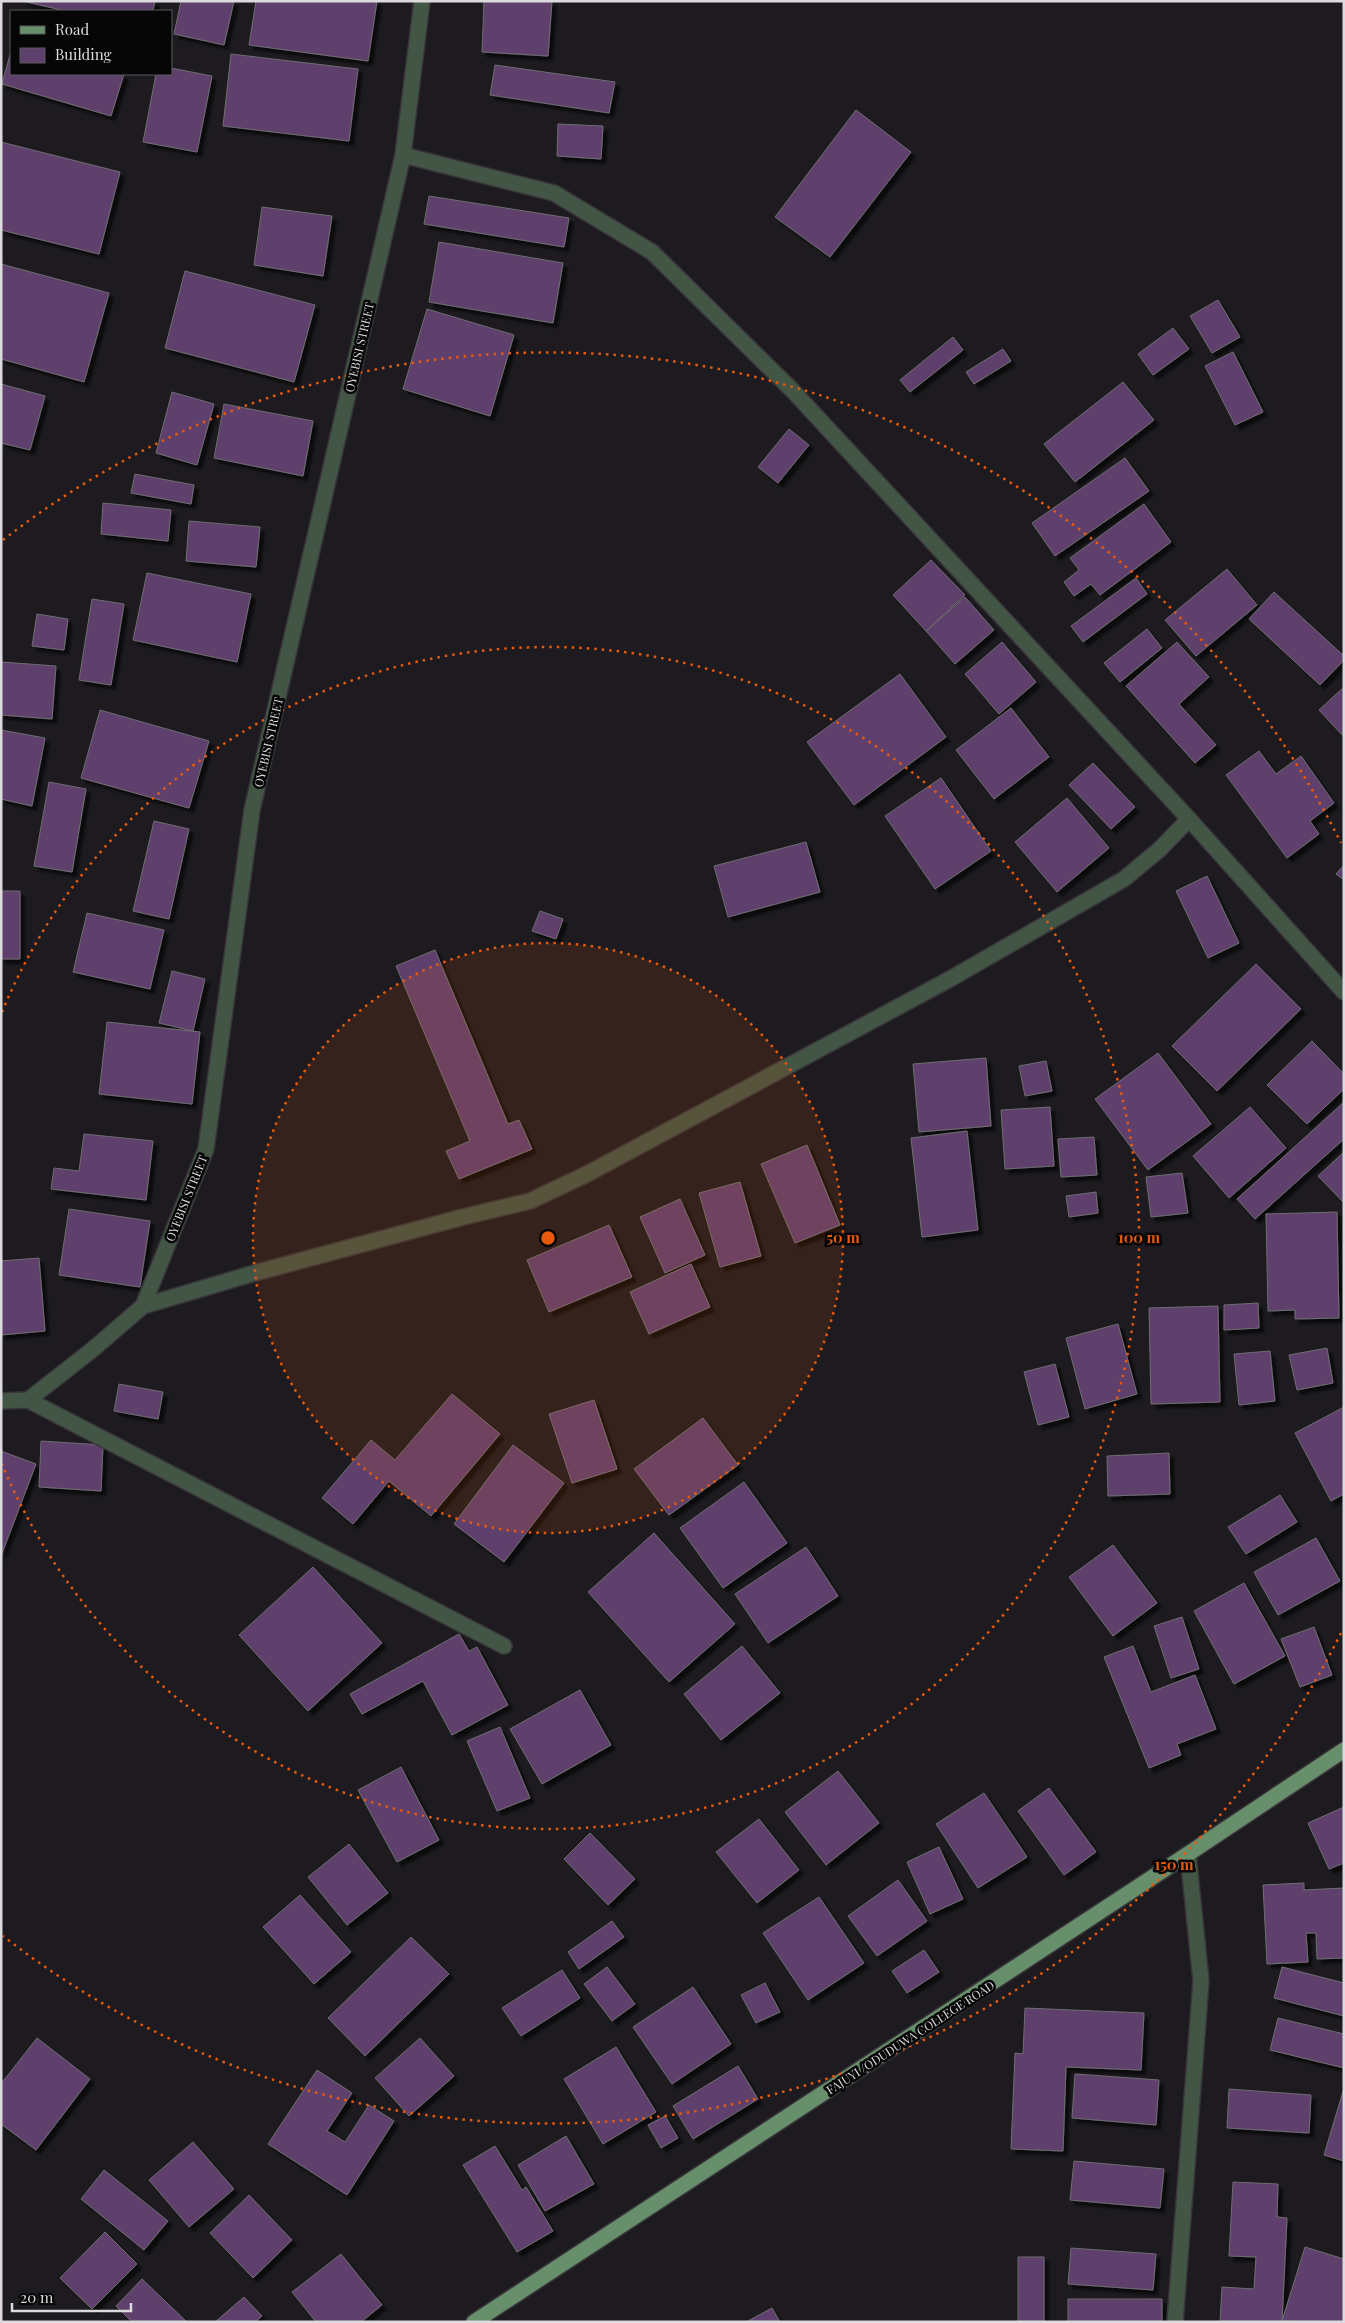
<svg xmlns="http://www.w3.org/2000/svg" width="1345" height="2323" font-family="'Playfair Display',serif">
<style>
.building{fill:#5e406d;stroke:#706d72;filter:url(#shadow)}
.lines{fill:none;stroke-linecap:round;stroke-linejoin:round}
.minor-casing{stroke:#38363a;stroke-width:18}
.major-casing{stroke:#38363a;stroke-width:18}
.minor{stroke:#435544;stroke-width:15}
.major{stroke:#688f6c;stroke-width:15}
.ring{fill:none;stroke:#e8590c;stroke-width:2.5;stroke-dasharray:2.5 5}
.labels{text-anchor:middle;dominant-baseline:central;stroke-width:5;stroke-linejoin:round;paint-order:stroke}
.street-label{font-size:12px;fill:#dcdadd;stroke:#070607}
.centre{fill:#e8590c;stroke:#070607;stroke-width:2.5}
.ring-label{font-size:15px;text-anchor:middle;font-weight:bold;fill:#e8590c;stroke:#070607;stroke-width:5;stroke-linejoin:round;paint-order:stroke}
</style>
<defs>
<filter id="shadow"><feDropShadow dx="4.5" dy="4.5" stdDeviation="1" flood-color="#0009"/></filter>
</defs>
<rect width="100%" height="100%" fill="#1d1b1f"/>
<!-- building -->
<path class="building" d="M22,1H155L153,11H66Z
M181,1H234L224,45L174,34Z
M256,1H377L368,61L249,45Z
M484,1H552L548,56L482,52Z
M11,51V74H124L111,116L2,84Z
M231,54L358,69L349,141L223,126Z
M495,65L615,82L609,113L490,95Z
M171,68L212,76L197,152L143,142L156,74H171Z
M856,110L911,152L830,257L775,217Z
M558,124L603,126L601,159L557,156Z
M1,142L120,172L99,254L1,230Z
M429,196L569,218L564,247L424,224Z
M262,207L332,216L323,276L254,265Z
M439,242L563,263L553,323L429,302Z
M1,264L109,293L84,382L1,359Z
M185,271L315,305L294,382L165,348Z
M1218,300L1240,337L1212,353L1190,316Z
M427,309L514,335L490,416L403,389Z
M1173,328L1189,349L1153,375L1138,354Z
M953,337L963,350L910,392L900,380Z
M1003,349L1011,361L974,384L966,372Z
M1233,352L1263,412L1235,425L1205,366Z
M1123,382L1154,420L1075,482L1044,444Z
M1,384L45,396L30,450L1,443Z
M172,392L214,404L197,465L156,453Z
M224,404L313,421L303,476L214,458Z
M789,429L809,445L778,483L758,467Z
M1125,458L1149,491L1055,556L1032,523Z
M135,474L194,485L191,504L131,493Z
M103,503L171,510L168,541L101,534Z
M1144,504L1171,542L1100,595L1091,584L1074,596L1064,582L1079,570L1070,558Z
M189,521L260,527L256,567L186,561Z
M931,560L965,595L926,631L893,595Z
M1227,569L1257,605L1196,656L1165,620Z
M147,573L251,594L237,662L133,640Z
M1136,578L1147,594L1083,642L1071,626Z
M1274,592L1344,656V660L1320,685L1249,619Z
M965,597L994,630L955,664L926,631Z
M92,599L124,604L111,685L79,680Z
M37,614L68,619L64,650L32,646Z
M1147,629L1162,648L1120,682L1104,663Z
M1002,642L1036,682L999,714L965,674Z
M1177,642L1209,677L1179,704L1216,745L1195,763L1126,686Z
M1,662L56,666L52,719L1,715Z
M900,674L946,737L854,805L807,742Z
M1344,687V737L1319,710Z
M1011,708L1049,757L994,799L956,750Z
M100,710L209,741L189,808L81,778Z
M1,730L45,738L32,806L1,799Z
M1259,751L1276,774L1301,756L1334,803L1310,821L1319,834L1287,858L1226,775Z
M1093,763L1135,807L1111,829L1069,785Z
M941,778L991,851L935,889L885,816Z
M49,782L86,789L72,872L34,866Z
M1067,798L1109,848L1057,892L1015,842Z
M154,821L189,829L169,919L133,911Z
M806,842L820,892L728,917L714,866Z
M1344,865V880L1336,874Z
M1207,876L1239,943L1208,958L1176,891Z
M1,891H20V959H1Z
M540,911L563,919L556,939L532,931Z
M87,913L164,930L150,989L73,972Z
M435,950L508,1124L519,1120L532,1149L459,1179L446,1151L470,1141L396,966Z
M1256,964L1301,1009L1217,1091L1172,1046Z
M172,971L205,979L193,1031L159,1023Z
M107,1022L200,1032L192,1104L99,1094Z
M1312,1041L1344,1074V1089L1307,1124L1267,1085Z
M1158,1053L1211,1124L1148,1170L1095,1099Z
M986,1058L991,1126L919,1132L913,1064Z
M1046,1061L1052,1091L1025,1096L1019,1066Z
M1344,1102V1139L1255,1219L1237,1199Z
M1050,1107L1054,1166L1005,1169L1001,1110Z
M1250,1107L1286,1148L1229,1198L1193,1156Z
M967,1131L978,1230L922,1237L911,1138Z
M84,1134L153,1141L146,1200L51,1189L54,1168L79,1171Z
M1094,1137L1097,1175L1061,1177L1058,1139Z
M807,1145L840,1225L795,1243L761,1164Z
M1344,1152V1203L1318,1176Z
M1182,1173L1188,1213L1151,1217L1146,1177Z
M740,1182L761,1256L720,1267L699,1193Z
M1096,1192L1098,1213L1069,1217L1066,1196Z
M680,1199L705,1255L665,1273L640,1217Z
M69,1209L150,1221L140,1287L59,1275Z
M1337,1212L1339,1318L1295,1319V1310L1268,1311L1266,1214Z
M609,1225L632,1277L549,1312L527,1260Z
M39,1258L45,1331L1,1335V1261Z
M691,1264L710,1307L649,1334L630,1292Z
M1258,1303L1259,1328L1224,1330V1305Z
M1218,1306L1220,1402L1151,1404L1149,1308Z
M1118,1324L1137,1394L1085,1409L1066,1338Z
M1327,1348L1333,1383L1297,1390L1289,1355Z
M1270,1351L1275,1401L1239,1405L1234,1354Z
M1055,1364L1069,1417L1038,1425L1024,1372Z
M119,1384L163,1392L158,1419L114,1411Z
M452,1394L500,1434L431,1516L389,1481L353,1524L322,1498L371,1440L395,1460Z
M594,1400L617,1469L572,1483L549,1414Z
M1344,1407V1494L1331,1501L1295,1433Z
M703,1418L738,1465L669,1515L634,1469Z
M41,1441L103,1445L101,1491L39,1487Z
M513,1445L564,1483L504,1562L454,1524Z
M1,1451L36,1464L1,1556Z
M1169,1453L1170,1494L1108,1496L1107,1456Z
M744,1482L787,1543L723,1588L680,1528Z
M1280,1495L1297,1522L1246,1554L1228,1527Z
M654,1533L735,1624L669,1682L588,1592Z
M1316,1538L1340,1581L1278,1615L1254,1572Z
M1113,1545L1157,1603L1113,1636L1069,1577Z
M806,1547L838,1596L768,1643L735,1594Z
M313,1567L382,1643L308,1711L239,1635Z
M1244,1583L1285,1656L1234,1684L1194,1611Z
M1182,1617L1199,1669L1171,1678L1154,1626Z
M1314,1627L1332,1675L1300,1687L1281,1639Z
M459,1634L469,1651L477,1647L508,1705L452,1735L423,1681L362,1714L350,1694Z
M742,1646L780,1693L721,1740L684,1694Z
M1133,1646L1151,1692L1195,1675L1216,1729L1177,1744L1181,1755L1149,1768L1104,1657Z
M580,1690L611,1745L542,1784L510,1729Z
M500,1727L530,1798L497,1811L467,1741Z
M401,1767L439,1840L397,1862L358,1790Z
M838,1771L879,1823L826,1865L785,1812Z
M1049,1788L1096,1852L1064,1875L1018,1811Z
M984,1793L1027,1857L978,1888L936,1824Z
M1344,1807V1863L1329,1869L1308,1823Z
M759,1819L799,1870L757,1903L716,1852Z
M590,1833L635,1879L608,1905L564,1859Z
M349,1844L388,1893L347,1925L308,1877Z
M939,1847L963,1899L930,1914L907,1862Z
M898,1880L927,1921L877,1956L848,1916Z
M1304,1883V1890L1344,1888V1958L1317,1959L1316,1933H1306L1308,1962L1267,1964L1263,1885Z
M300,1895L351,1952L314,1984L263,1927Z
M819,1897L864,1963L808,2000L763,1933Z
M612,1921L624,1937L579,1969L568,1952Z
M411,1937L449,1974L365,2056L328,2018Z
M924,1950L939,1972L907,1993L892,1971Z
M607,1967L635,2004L612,2021L584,1984Z
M1282,1967L1344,1983V2016L1274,1998Z
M562,1970L580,1998L521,2036L502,2008Z
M765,1983L780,2012L756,2023L741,1995Z
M693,1987L731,2044L672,2084L633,2027Z
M1025,2008L1144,2013L1141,2070L1066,2067L1063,2151L1011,2149L1015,2053L1023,2054Z
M1278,2018L1344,2034V2068L1270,2050Z
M37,2038L90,2079L36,2150L1,2124V2084Z
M420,2038L454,2076L409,2116L375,2078Z
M616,2047L656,2112L603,2144L564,2079Z
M738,2066L758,2099L693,2139L673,2106Z
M317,2070L352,2093L327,2131L345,2142L369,2105L394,2121L347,2195L268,2144Z
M1075,2074L1159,2080L1156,2125L1072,2118Z
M1344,2088V2161L1324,2155Z
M1229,2089L1311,2095L1309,2133L1227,2128Z
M665,2116L678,2138L661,2148L648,2125Z
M566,2136L594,2184L545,2211L518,2165Z
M193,2142L234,2189L189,2227L149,2180Z
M495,2146L522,2190L526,2187L553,2231L517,2252L463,2165Z
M1074,2161L1164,2169L1160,2208L1070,2200Z
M104,2170L168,2221L144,2250L81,2199Z
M1233,2182L1278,2184L1277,2217L1287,2218L1282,2322H1220L1222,2287L1254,2289L1256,2257L1229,2256Z
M249,2195L292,2240L253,2278L210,2233Z
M105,2232L137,2264L92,2309L60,2278Z
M1305,2247L1344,2259V2322L1282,2321Z
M1071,2248L1156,2254L1153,2290L1068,2284Z
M341,2254L382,2305L361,2322H316L292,2292Z
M1018,2257H1044V2322H1018Z
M142,2279L187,2322H132L116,2306Z
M244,2297L262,2316L255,2322H215Z
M1068,2299H1162V2322H1068Z
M772,2308L780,2322H746Z"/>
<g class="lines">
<defs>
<path id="minor" d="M403,155L554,193L652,252L793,391L1189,819L1344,992
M143,1306L251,1274L463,1217L530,1201L587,1174L950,979L1124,879L1160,849L1189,819
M28,1400L504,1646
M1,1401L28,1400L92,1350L143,1306L206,1149L252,810L403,155L422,1
M1175,2322L1201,1981L1188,1854"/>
<path id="major" d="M474,2322L1188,1854L1344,1750"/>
</defs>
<!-- minor casing -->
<use href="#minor" class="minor-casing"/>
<!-- major casing -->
<use href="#major" class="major-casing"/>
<!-- minor -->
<use href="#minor" class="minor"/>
<!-- major -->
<use href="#major" class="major"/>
</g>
<!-- distance rings -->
<circle cx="548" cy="1238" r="295" fill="#e8590c" fill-opacity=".12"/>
<g class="ring">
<circle cx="548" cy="1238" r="295"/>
<path d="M2 1012A591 591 0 1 1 2 1464"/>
<path d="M1341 1633A886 886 0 0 1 3 1936M3 540A886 886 0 0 1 1341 843"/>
</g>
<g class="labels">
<!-- street labels -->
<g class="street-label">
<text transform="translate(359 347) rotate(-77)">OYEBISI STREET</text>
<text transform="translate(268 742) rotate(-77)">OYEBISI STREET</text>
<text transform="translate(186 1198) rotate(-68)">OYEBISI STREET</text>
<text transform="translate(910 2037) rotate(-33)">FAJUYI /ODUDUWA COLLEGE ROAD</text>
</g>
</g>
<circle cx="548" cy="1238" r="8" class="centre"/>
<g class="ring-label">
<text x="843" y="1243">50 m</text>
<text x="1139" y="1243">100 m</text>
<text x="1174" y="1870">150 m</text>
</g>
<!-- border -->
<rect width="1345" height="2323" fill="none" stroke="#dcdadd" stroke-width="5"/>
<!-- legend -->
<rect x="10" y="10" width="162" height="65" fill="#070607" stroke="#5c5b5d"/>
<rect x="20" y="26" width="25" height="8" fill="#688f6c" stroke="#5c5b5d"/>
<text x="55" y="35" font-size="15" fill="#dcdadd">Road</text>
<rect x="20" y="48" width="25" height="15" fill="#5e406d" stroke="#5c5b5d"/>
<text x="55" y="60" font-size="15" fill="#dcdadd">Building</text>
<!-- scale -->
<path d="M12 2303v8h119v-8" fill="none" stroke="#dcdadd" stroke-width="2.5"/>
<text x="20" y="2303" font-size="15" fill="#dcdadd" stroke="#070607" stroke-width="4" paint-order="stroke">20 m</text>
</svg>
